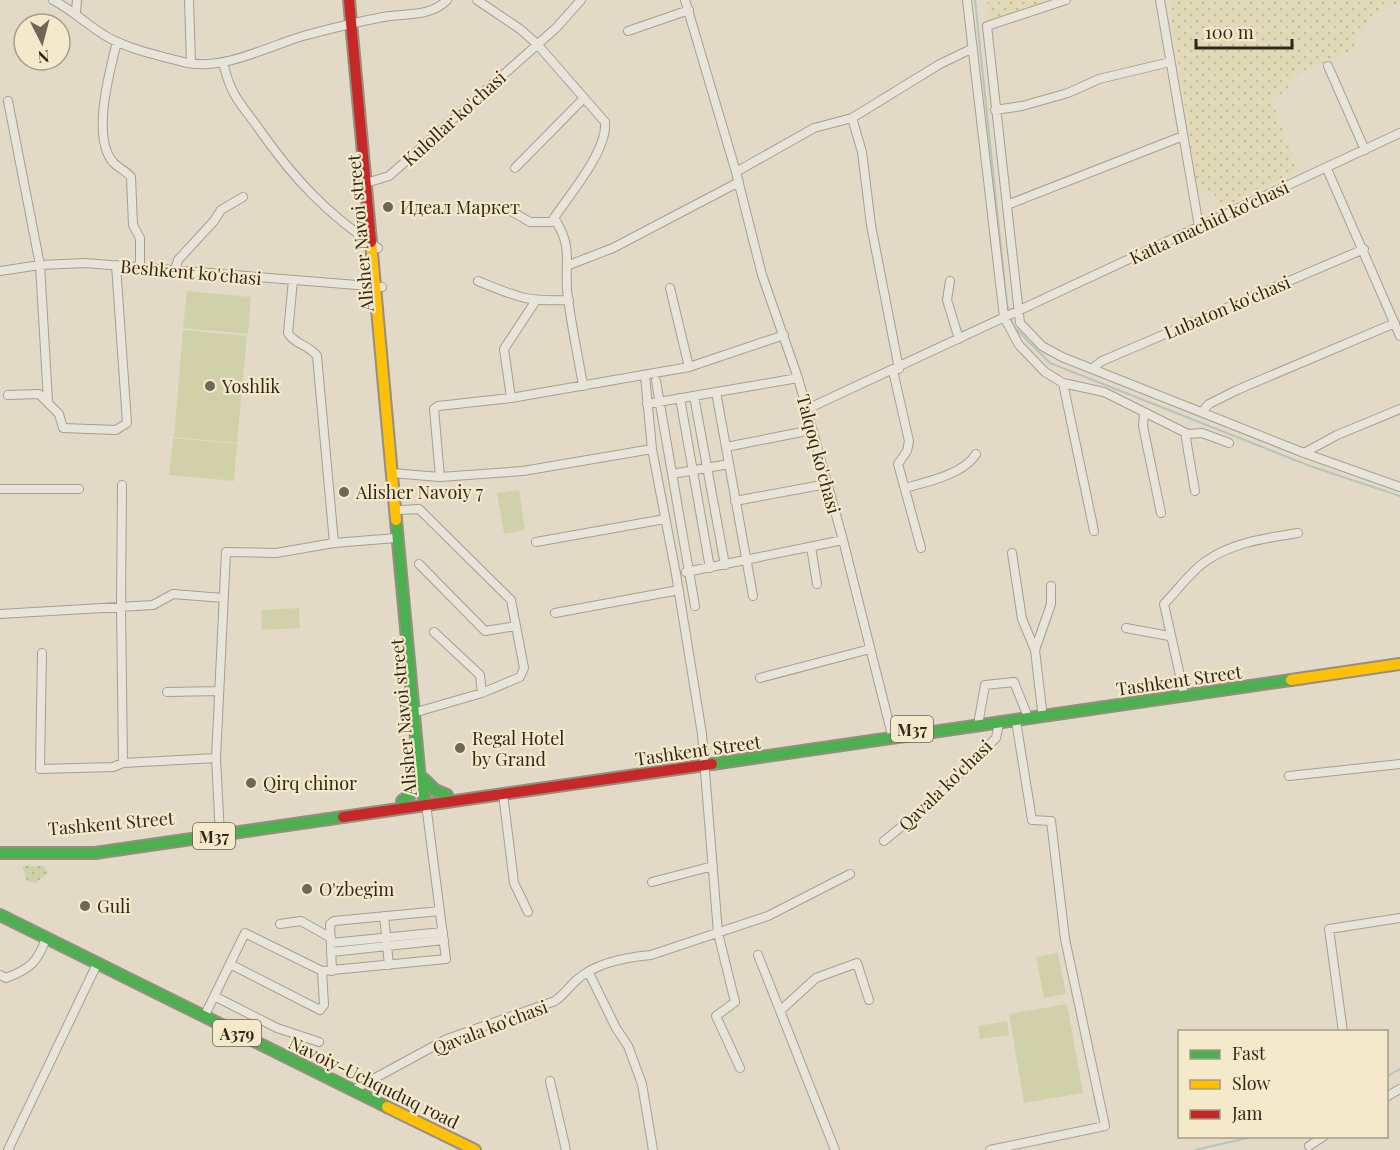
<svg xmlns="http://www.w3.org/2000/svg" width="1400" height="1150" font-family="'Playfair Display',serif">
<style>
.farmland{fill:url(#farmland-dots)}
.grass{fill:url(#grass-dots)}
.pitch{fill:#d1d1a9}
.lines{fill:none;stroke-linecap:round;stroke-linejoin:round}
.stream{stroke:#b4c6ba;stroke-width:2}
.street-casing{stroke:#a69f91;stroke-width:10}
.fast-casing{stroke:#968e81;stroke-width:14}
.slow-casing{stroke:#968e81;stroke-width:14}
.jam-casing{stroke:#968e81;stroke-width:14}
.street{stroke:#e9e4d9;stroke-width:8}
.fast{stroke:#4caf50;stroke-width:10}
.slow{stroke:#ffc107;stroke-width:10}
.jam{stroke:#c62828;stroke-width:10}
.poi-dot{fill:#706657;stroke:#f5e9cb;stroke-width:2}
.labels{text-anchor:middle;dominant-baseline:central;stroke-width:4.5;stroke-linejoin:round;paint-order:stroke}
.shield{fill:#f5e9cb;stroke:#6d6150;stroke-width:1.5}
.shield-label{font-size:16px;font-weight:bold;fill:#33271b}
.street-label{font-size:18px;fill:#33271b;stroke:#f5e9cb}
.poi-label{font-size:18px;fill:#33271b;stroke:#f5e9cb;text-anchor:start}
</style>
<defs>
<pattern id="farmland-dots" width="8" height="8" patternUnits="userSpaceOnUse" patternTransform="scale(1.5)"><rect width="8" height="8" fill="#e2dab6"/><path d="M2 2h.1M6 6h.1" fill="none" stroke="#c2bb9c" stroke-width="1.8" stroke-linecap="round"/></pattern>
<pattern id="grass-dots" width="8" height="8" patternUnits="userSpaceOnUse" patternTransform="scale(1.5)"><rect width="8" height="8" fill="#d1d1a9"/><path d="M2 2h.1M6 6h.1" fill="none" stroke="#b4b391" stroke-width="1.8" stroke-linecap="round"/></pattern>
</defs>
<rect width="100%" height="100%" fill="#e2dac7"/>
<!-- farmland -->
<path class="farmland" d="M987,0H1055L989,20Z
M1169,0H1400V2L1372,17L1356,41V48L1293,77L1286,91L1271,100L1299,170L1217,210L1215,195L1211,192L1198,193Z"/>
<!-- grass -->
<path class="grass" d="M22,866H44L48,873L35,883L27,881Z"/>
<!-- pitch -->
<path class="pitch" d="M187,291L251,297L248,334L183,328Z
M183,330L247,336L237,443L174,437Z
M173,438L237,444L234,481L169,475Z
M519,490L525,530L504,534L497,493Z
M299,608L300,628L262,630L261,610Z
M1058,953L1066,994L1044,998L1036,957Z
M1067,1004L1083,1093L1024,1103L1009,1014Z
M1007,1021L1009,1035L980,1039L978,1026Z"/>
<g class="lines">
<!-- stream -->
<path class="stream" d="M975,0L1007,305L1013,326L1050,363L1310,466L1400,496
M1386,1077L1400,1069
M1195,1150L1256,1136"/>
<defs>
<path id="street" d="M53,0C70,9 82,20 98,31C121,48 160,56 188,63C225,70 269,46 303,36C329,29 357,22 383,17C405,13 431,17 447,0
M189,0L191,63
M477,0L520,29L537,44L605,122C608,150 570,194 554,218C573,247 565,259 567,289C570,321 578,354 583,386
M685,0L736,172L762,275L798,378L843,540L893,739
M967,0L1004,317L1019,345L1045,372L1063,383L1104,392L1188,434L1202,433L1229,443
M1066,0L987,26L1020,323L1042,346L1062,357L1304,453L1400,487
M1160,0L1199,227
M76,12L77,0
M628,31L689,10
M117,42C110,70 91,137 113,162C118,168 125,170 131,177L133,225L140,238V268
M223,62C231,97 240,102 259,129C294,179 327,214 378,248
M1328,66L1365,150
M8,101L40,265L48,401
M995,110L1022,106L1068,93L1099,79L1170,62
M852,118L862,152L871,225L899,369
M515,168L584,98
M1327,169L1400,336
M736,172L814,128L852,118L940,64L973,48
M366,183L389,176L556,28L581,0
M1007,205L1183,136
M504,207L530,222H557
M569,265L613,248L739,182
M175,270L178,260L214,221L221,210L243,197
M0,271L40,265L85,263L382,287
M293,280L288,333C294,344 309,345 317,356L334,543L396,538
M478,281C517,297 526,302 569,300
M950,281L947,300L959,339
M670,288L689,367
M1093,368L1102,361L1364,249
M893,371L909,441L907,451L898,464L921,548
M645,376L652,449L676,574L702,734L718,933L735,1002L716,1016L740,1068
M656,381L695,606
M1063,383L1094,531
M716,392L753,596
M8,395L39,394L59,414L63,428L116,430L127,423L116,265
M694,396L725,565
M511,398L504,349L535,302
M680,398L710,568
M647,404L798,378
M807,409L1400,133
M1202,412L1209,404L1237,390L1395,323
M1144,414L1143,426L1161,513
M1185,433L1195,491
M726,447L812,430
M1304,453L1337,435L1400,409
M391,473L440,477L523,471L652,449
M672,474L729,464
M440,477L434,409L438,406L511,398L689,367L784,335
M122,485L121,607L123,763
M905,488C927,482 964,474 976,454
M0,489H79
M735,501L827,484
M401,510L419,509L511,600L524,668L520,677L482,693L413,713
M536,542L665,519
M811,547L817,584
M1012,553L1022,619L1035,650L1042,710
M419,564L485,631L516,626
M686,572L843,540
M555,613L679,590
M0,614L153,605L173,594L223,598
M1126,628L1169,636
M434,632L480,675L482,693
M1035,650L1051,604V586
M42,653L40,769L113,767L123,763L216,758
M760,678L870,649
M1183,689L1164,604C1177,591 1190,572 1206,561C1233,542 1267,538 1298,533
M167,692L219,691
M979,719L985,685L1014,682L1026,712
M1289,776L1400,764
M503,794L514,883L528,912
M220,835L216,758L226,552L276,553L334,543
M884,841L930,803L996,738L999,723
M652,882L713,866
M384,916L389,965
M280,924L301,921L331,938
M331,943L443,932
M331,952L444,940
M758,955L835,1150
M230,964L320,1010L324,1005L322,971
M332,971L330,924L334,921L440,911
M589,973L616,1028L628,1046L642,1084L653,1150
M0,975L6,978C30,969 38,962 46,938
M214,996L277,1028L319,1042
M781,1010L816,978L857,963L869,1000
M204,1017L245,933L322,971L446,959L426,804
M1343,1032L1329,929L1400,918
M550,1081L566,1150
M353,1090L447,1039L555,1001C565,994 570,985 579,978C597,963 628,957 651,955L768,916L850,874
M1386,1097L1400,1089
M1309,1146L1324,1136
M8,1150L97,964
M990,1150L1105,1126L1065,939L1051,821L1032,820L1016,721"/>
<path id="fast" d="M396,520L420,780L426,804
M712,764L1291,680
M424,779L435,790L447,795
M402,801L411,794L420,780
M0,853H95L343,817
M0,915L387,1107"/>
<path id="slow" d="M371,242L396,520
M1291,680L1400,664
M387,1107L475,1150"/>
<path id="jam" d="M349,0L371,242
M343,817L712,764"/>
</defs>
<!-- street casing -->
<use href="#street" class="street-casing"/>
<!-- fast casing -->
<use href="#fast" class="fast-casing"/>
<!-- slow casing -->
<use href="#slow" class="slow-casing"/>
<!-- jam casing -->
<use href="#jam" class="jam-casing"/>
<!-- street -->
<use href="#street" class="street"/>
<!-- fast -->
<use href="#fast" class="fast"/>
<!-- slow -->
<use href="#slow" class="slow"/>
<!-- jam -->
<use href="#jam" class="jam"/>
</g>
<!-- markers -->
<g class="poi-dot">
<circle cx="388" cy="207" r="6"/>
<circle cx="210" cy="386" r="6"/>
<circle cx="344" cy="492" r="6"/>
<circle cx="460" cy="748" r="6"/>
<circle cx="251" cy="783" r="6"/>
<circle cx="307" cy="889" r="6"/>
<circle cx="85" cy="906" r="6"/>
</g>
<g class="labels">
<!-- shield labels -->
<g class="shield">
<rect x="891" y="716" width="42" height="26" rx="4.5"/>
<rect x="193" y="823" width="42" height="26" rx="4.5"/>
<rect x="213" y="1020" width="48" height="26" rx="4.5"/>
</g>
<g class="shield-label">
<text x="912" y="729">M37</text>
<text x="214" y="836">M37</text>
<text x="237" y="1033">A379</text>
</g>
<!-- street labels -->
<g class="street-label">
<text transform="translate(454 118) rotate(-42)">Kulollar ko'chasi</text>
<text transform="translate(1209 222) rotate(-25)">Katta machid ko'chasi</text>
<text transform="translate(360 233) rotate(-95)">Alisher Navoi street</text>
<text transform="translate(191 272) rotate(5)">Beshkent ko'chasi</text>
<text transform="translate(1227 307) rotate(-23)">Lubaton ko'chasi</text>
<text transform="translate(819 454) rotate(75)">Talqoq ko'chasi</text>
<text transform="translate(1179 680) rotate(-8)">Tashkent Street</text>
<text transform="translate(403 717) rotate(-95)">Alisher Navoi street</text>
<text transform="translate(698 750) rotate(-8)">Tashkent Street</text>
<text transform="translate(945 785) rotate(-44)">Qavala ko'chasi</text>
<text transform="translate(111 823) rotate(-5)">Tashkent Street</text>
<text transform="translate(490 1027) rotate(-21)">Qavala ko'chasi</text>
<text transform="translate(374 1082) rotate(26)">Navoiy-Uchquduq road</text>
</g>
<!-- poi labels -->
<g class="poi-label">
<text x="400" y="207">Идеал Маркет</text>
<text x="222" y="386">Yoshlik</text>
<text x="356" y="492">Alisher Navoiy 7</text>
<text x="472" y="738">Regal Hotel<tspan x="472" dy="21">by Grand</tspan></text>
<text x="263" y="783">Qirq chinor</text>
<text x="319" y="889">O'zbegim</text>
<text x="97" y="906">Guli</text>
</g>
</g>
<!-- legend -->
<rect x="1178" y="1030" width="210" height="108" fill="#f5e9cb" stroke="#a79b85" stroke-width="1.5"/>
<rect x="1190" y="1050" width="30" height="9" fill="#4caf50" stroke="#a79b85" stroke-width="1.5"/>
<text x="1232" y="1060" font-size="18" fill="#33271b">Fast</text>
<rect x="1190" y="1080" width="30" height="9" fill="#ffc107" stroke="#a79b85" stroke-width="1.5"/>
<text x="1232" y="1090" font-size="18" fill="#33271b">Slow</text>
<rect x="1190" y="1110" width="30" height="9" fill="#c62828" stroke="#a79b85" stroke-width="1.5"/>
<text x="1232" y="1120" font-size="18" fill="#33271b">Jam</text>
<!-- north arrow -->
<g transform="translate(42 42) rotate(174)"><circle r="28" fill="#f5e9cb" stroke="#a79b85" stroke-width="1.5"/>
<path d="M0-4.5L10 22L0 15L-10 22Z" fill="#706657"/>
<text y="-9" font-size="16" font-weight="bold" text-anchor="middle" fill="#33271b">N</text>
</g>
<!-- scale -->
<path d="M1196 39v9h96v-9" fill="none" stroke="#33271b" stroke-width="3"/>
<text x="1205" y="39" font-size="18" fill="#33271b" stroke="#f5e9cb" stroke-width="4.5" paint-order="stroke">100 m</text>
</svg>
